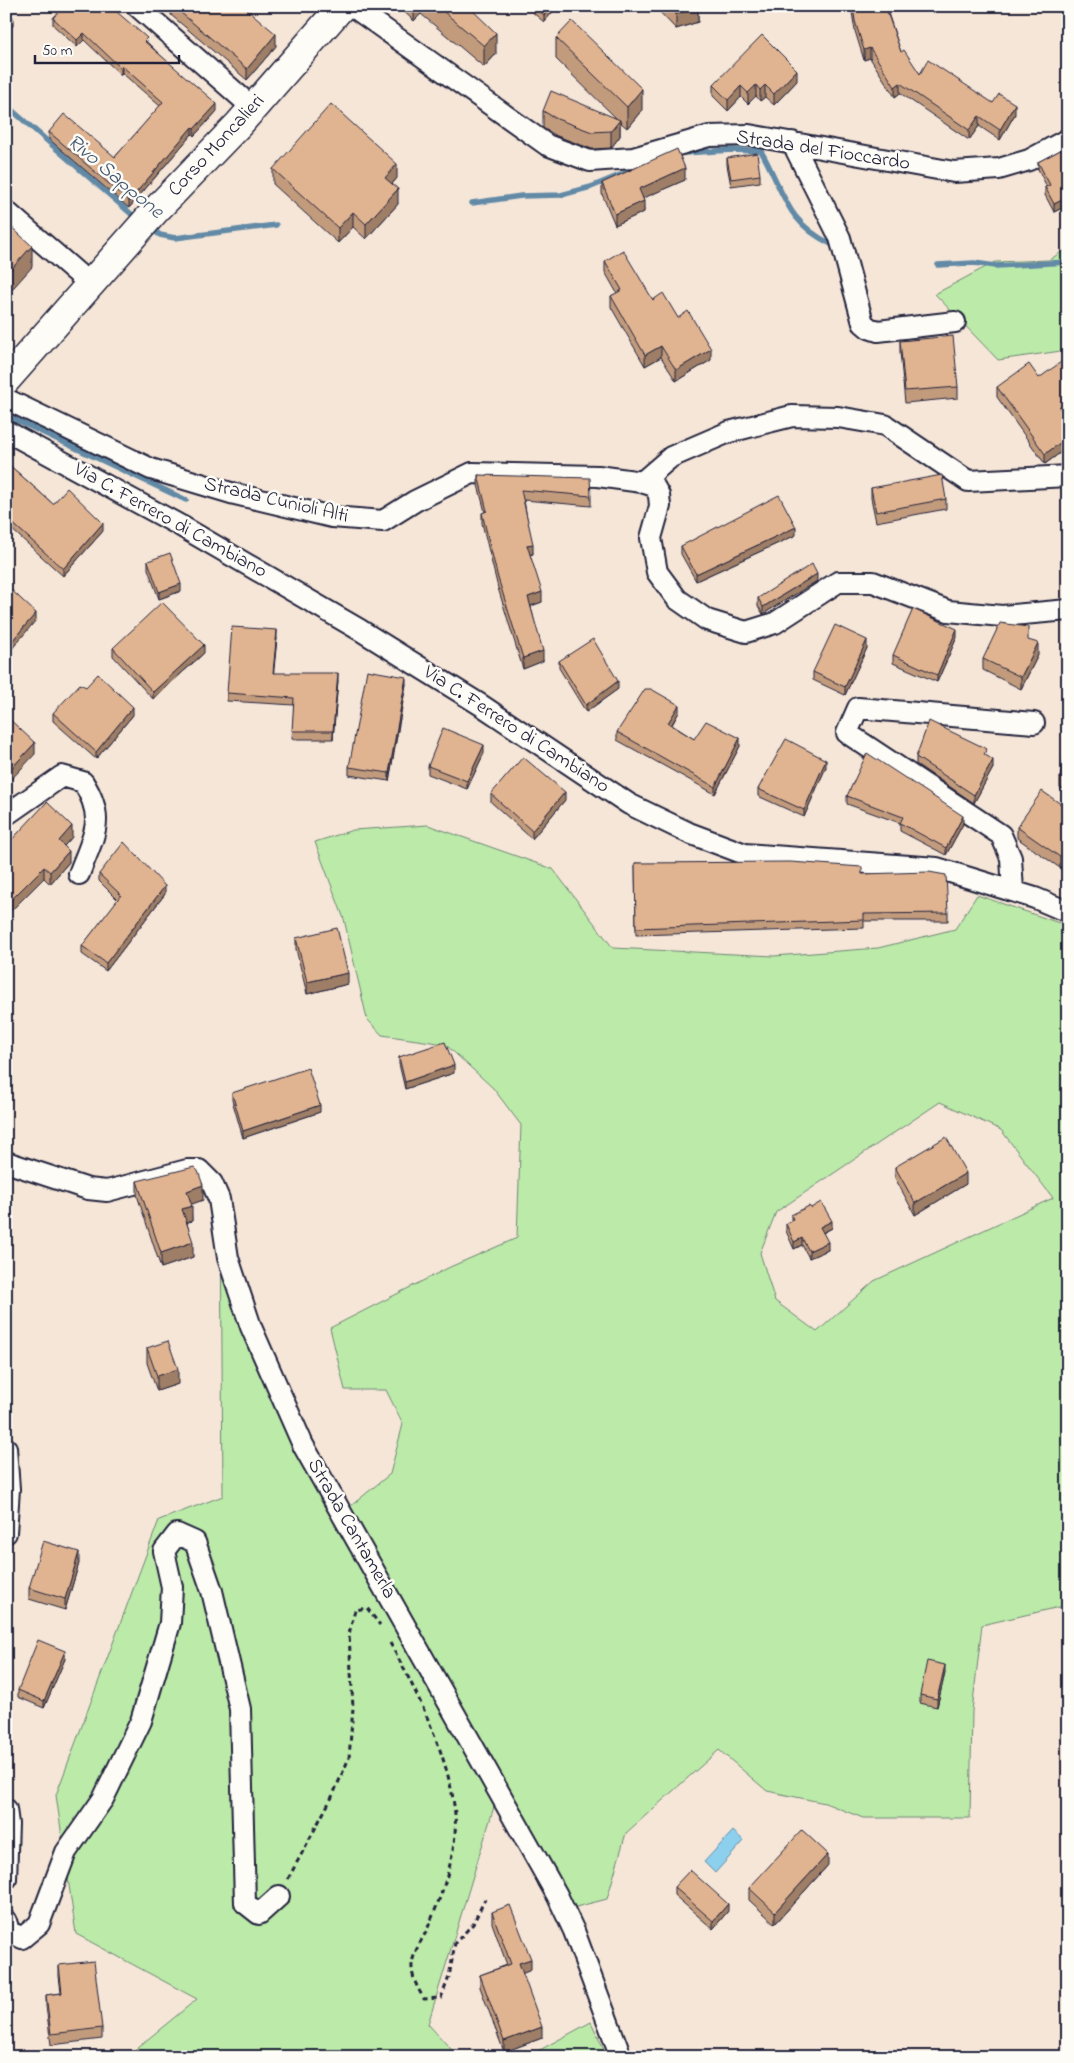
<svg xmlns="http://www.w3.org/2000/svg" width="1074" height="2063" font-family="'Indie Flower',sans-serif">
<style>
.green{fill:#bbeaa9;stroke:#6e8672;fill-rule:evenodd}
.water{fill:#8cd0ee;stroke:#628aa6}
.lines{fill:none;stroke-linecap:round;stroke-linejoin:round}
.stream{stroke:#628aa6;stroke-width:5.5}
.minor-casing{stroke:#22223b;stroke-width:24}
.secondary-casing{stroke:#22223b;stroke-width:31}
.path{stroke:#22223b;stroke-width:3;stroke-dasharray:5 4;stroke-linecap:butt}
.minor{stroke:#fdfcf7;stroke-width:20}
.secondary{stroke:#fdfcf7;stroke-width:28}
.wall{fill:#c29b7d;stroke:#22223b}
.shaded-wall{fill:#9e7e66;stroke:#22223b}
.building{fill:#e1b491;stroke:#22223b}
.labels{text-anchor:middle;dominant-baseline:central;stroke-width:5;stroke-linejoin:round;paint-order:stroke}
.street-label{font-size:20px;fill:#22223b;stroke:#fdfcf7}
.water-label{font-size:21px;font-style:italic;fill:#425671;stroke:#fdfcf7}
</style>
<rect width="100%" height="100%" fill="#f5e6d8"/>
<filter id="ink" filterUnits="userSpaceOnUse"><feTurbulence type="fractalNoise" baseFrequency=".02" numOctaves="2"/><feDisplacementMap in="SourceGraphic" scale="10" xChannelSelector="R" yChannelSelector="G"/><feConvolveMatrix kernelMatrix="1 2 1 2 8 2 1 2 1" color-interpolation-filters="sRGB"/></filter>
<g filter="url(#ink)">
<!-- green -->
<path class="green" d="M1068,248V350L998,360L935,294L995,262L1049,260Z
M428,825L553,869L613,948L774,956L878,948L955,929L977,895L1068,926V1605L982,1625L972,1711L970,1818H863L825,1803L767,1791L719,1750L626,1833L607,1899L572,1908L500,1787L428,2024L458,2057H126L197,1999L76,1934L56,1795L159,1520L223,1496L221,1212L276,1366L347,1509L390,1474L403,1424L386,1390H345L330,1328L450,1267L517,1238L521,1125L493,1088L445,1044L382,1035L367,1019L344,919L315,842L353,830ZM940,1102L1001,1130L1053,1198L874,1281L817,1332L775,1301L760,1253L776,1212Z
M591,2022L608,2057H527Z"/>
<!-- water -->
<path class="water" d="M733,1831L744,1841L715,1873L704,1862Z"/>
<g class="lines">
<!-- stream -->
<path class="stream" d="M6,105L137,219
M684,153L732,150L761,151C784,191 785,222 831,244
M472,203L521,196L561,195L591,187L637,168
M149,227L160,235L175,238L276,225
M938,265L974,263L996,266L1068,262
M10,417L186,500"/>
<defs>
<path id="minor" d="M137,6L253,108
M352,6L547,145L590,161L633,158L709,136L749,135L954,172L999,169L1029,160L1068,139
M792,142L840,238L863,323L869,328L878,331L955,322
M6,211L91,285
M6,399L151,469L231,493L332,517L383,521L415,501L472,473L598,476L642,482L654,486L659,495L660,506L651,538L657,572L677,599L707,620L746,632L775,623L838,582H873L948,611L1002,616L1068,610
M6,431L181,526L360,630L481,705L629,804L689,833L745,854L937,868L1035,898L1068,912
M642,482L671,457L729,432L792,416L838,417L885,425L968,481L1068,476
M6,815L62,776L83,782C107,820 93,836 79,874
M1013,891L1011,858L1001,835L847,733L858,708L1034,723
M6,1162L88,1189L107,1191L187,1170H199L212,1183L219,1199L228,1258L251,1327L303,1445L557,1895L574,1931L621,2057
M6,1448L9,1489L6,1533
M6,1809L8,1824L6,1879
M6,1921L9,1931L22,1938L39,1924L66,1852L103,1799L141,1721L170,1623L172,1587L164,1551L177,1534L195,1542L212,1591L240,1709L245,1903L259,1914L279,1896"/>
<path id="secondary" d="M6,380L155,211L239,124L342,6"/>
</defs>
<!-- minor casing -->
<use href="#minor" class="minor-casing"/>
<!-- secondary casing -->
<use href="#secondary" class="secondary-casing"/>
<!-- path -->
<path class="path" d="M390,1643C417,1692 450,1758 455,1814C458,1850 443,1892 429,1925C425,1936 416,1947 413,1959C409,1973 417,1987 424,1999L441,1998L449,1977L455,1943L473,1924L485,1899
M288,1879L332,1797L349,1758L353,1708L349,1634L355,1610L367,1608L380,1625"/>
<!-- minor -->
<use href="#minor" class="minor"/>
<!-- secondary -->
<use href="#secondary" class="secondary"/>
</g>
<!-- wall -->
<path class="wall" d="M171,6H243L276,46L247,80L171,15Z
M398,6H468L496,54L484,67L421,14L414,21Z
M525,6H556V8L544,22Z
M654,6H715V8L698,7V22L676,29Z
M851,6H891L886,7L901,52L920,74L993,103L1015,114L1000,140L979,126L969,140L900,93L895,97L870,58L864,60L855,31Z
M1057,6H1068V11H1057Z
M53,18L147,42L217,111L194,136L192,134L129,208L49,139V132L115,157L160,106L122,73L121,75L84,40L77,47L53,25Z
M556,38L642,110L627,128L620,122V136L611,148L592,149L557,136L543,128V111L616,118L556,59Z
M797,81L774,105L765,97L760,101L756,96L748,104L741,97L728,111L713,96V85Z
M1068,146V205L1054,212L1045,195V187H1047L1038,169V162Z
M727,158L760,175V182L731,186L727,165Z
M273,169L397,178L392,184L398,204L366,239L353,227L338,243L273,184Z
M685,180L643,198L644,212L615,225L602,194V183Z
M605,261L653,300L678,318L711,360L676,381L661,357L645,366L611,307V296L617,293L605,272Z
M900,341L958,387V398L905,403L900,352Z
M997,387L1064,414L1068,420V447L1045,464L997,397Z
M6,462L53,504L103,531L63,576L8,526L6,529Z
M478,475L591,496V506L524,500L533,554L530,555L542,602L531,606L543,661L523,669L498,588L482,523V513L485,512L478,485Z
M871,488L946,499V509L876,522L871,498Z
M796,535L696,581L681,554V546Z
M148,561L181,591L159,599L148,569Z
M817,581L763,614L758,606V598Z
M957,637L937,682L893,663V655Z
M277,638L273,673L338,680L333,739H292L294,705L227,701V693Z
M113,648L204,653L153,699L113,656Z
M867,648L845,695L813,680V672Z
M1038,655L1021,689L983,670V659Z
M559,661L618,689L586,712L559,668Z
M406,684L389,781L349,775V767Z
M86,687L133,715L96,759L53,721V713Z
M679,712L672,725L694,739L740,746L715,794L617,740V732Z
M1068,745V790L1060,788V777Z
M484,753L467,789L428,774V766Z
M987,756L993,768L974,803L916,764V757Z
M826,767L804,817L758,796V789Z
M491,794L565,800L532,839L491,802Z
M847,796L963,824L946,855L900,831V823L847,804Z
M1068,809L1060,868L1017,838V827Z
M72,837L64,846L69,862L50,884L44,878L6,916V846Z
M635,863L862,874L948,913V921H864V928L636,935Z
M99,874L165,894L106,971L82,954V946L118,900L99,881Z
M296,938L348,984L307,994L296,949Z
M399,1057L454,1073L405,1089L399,1064Z
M232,1093L320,1112L243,1138L232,1100Z
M895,1167L966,1184L915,1215L895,1178Z
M137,1181L203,1200L191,1204L192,1221L187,1222L193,1257L161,1268L137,1195Z
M791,1215L832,1228L823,1233L828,1250L809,1258L802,1245L794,1249L786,1231V1224L791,1221Z
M147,1348L178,1384L157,1391L147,1363Z
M79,1563L65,1610L29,1599V1588Z
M65,1659L44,1708L18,1697V1690Z
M945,1673L937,1707L920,1703V1695Z
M828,1865L775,1924L749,1900V1888Z
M674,1887L728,1911L713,1929L674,1895Z
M492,1912L531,1970L522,1973L542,2038L504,2052L480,1987V1975L507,1965L492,1923Z
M59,1965L102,2028V2039L51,2045L46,2006V1995L61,1993L59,1976Z"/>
<!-- shaded-wall -->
<path class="shaded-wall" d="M414,6H421V14L414,21Z
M551,6H556V8L544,22V15Z
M698,8V22L676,29V14Z
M13,17V26L6,33V24Z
M84,33V40L77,47V40Z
M496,33V54L484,67V46Z
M276,34V46L247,80V69Z
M870,48V58L864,60V50Z
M122,66V73L121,75V68Z
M797,70V81L774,105V94Z
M900,83V93L895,97V87Z
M756,85V96L748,104V93Z
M765,85V97L760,101V90Z
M741,86V97L728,111V100Z
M642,89V110L627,128V107Z
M217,104V111L194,136V129Z
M1015,104V114L1000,140V130Z
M979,116V126L969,140V130Z
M620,120V136L611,148V131Z
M192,127V134L129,208V201Z
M397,164V178L385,192V178Z
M685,168V180L639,200V189Z
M398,189V204L366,239V224Z
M1068,197V205L1054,212V204Z
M644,201V212L615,225V214Z
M353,212V227L338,243V228Z
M32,246V267L6,296V275Z
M661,346V357L645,366V355Z
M711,349V360L676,381V370Z
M1068,401V411L1059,417V407Z
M1068,437V447L1045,464V454Z
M8,519V526L6,529V521Z
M103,523V531L63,576V569Z
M796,527V535L696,581V574Z
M533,544V554L527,555V545Z
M817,574V581L763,614V607Z
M181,584V591L159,599V592Z
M542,592V602L528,607V597Z
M36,613V620L6,656V648Z
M957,629V637L937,682V675Z
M277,630V638L273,680V673Z
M867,640V648L845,695V687Z
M1038,643V655L1021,689V677Z
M204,645V653L153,699V692Z
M543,651V661L523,669V658Z
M338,673V680L333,739V731Z
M406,677V684L389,781V773Z
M618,681V689L586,712V705Z
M679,705V712L668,731V723Z
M133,707V715L96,759V752Z
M740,738V746L715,794V787Z
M35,743V754L6,785V774Z
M484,745V753L467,789V781Z
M826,760V767L804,817V810Z
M993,760V768L974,803V795Z
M565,792V800L532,839V831Z
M963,816V824L946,855V848Z
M72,826V837L59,852V841Z
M1068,846V858L1060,868V857Z
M69,851V862L50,884V872Z
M44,867V878L6,916V905Z
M165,886V894L106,971V963Z
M348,973V984L307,994V982Z
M454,1065V1073L405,1089V1082Z
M320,1105V1112L243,1138V1131Z
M966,1173V1184L915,1215V1203Z
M203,1185V1200L187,1206V1191Z
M192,1206V1221L182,1224V1209Z
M832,1221V1228L820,1234V1227Z
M802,1238V1245L794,1249V1242Z
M193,1242V1257L161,1268V1253Z
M828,1242V1250L809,1258V1251Z
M178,1369V1384L157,1391V1376Z
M79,1552V1563L65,1610V1599Z
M65,1651V1659L44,1708V1701Z
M945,1665V1673L937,1707V1699Z
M828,1854V1865L775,1924V1912Z
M728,1904V1911L713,1929V1921Z
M531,1959V1970L519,1975V1963Z
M542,2027V2038L504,2052V2041Z"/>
<!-- building -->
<path class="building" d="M64,6H110L147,38L144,41L217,104L194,129L192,127L129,201L49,132L64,114L115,157L163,102L122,66L121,68L84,33L77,40L53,18Z
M173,6H243L276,34L247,69Z
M437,6H468L496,33L484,46Z
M534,6H551L544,15Z
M668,6H697L698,8L676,14Z
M853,6H885L901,52L904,50L920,74L928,60L993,103L999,94L1015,104L1000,130L979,116L969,130L900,83L895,87L870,48L864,50L855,21Z
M6,11L13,17L6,24Z
M572,21L642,89L627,107L556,38Z
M762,35L797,70L774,94L765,85L760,90L756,85L748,93L741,86L728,100L713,85Z
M551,91L620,120L611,131L592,132L557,119L543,111Z
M331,104L397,164L385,178L398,189L366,224L353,212L338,228L273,169Z
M1068,146V197L1054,204L1045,187L1050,185L1038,162Z
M677,149L685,168L639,189L644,201L615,214L602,183Z
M757,153L760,175L731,179L727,158Z
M6,222L32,246L6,275Z
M623,250L653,300L663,293L678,318L688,311L711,349L676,370L661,346L645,355L611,296L622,290L605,261Z
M953,336L958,387L905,391L900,341Z
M1068,357V401L1059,407L1068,420V437L1045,454L997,387L1029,364L1039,378Z
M6,462L53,504L67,488L103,523L63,569L8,519L6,521Z
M478,475L590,478L591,496L521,490L533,544L527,545L542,592L528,597L543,651L523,658L498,578L482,513L487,511Z
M942,475L946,499L876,512L871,488Z
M779,495L796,527L696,574L681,546Z
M170,553L181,584L159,592L148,561Z
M812,564L817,574L763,607L758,598Z
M6,585L36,613L6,648Z
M162,602L204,645L153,692L113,648Z
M913,609L957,629L937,675L893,655Z
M1000,623L1028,627V640L1038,643L1021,677L983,659Z
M835,625L867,640L845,687L813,672Z
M232,627L277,630L273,673H338L333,731H292L294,698L227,693Z
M593,639L618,681L586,705L559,661Z
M367,670L406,677L389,773L349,767Z
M98,674L133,707L96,752L53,713L80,684L86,687Z
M645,689H651L679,705L668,723L694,739L706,721L740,738L715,787L617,732Z
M6,716L35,743L6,774Z
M929,721L987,749L984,754L993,760L974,795L916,757Z
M443,728L484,745L467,781L428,766Z
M786,739L826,760L804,810L758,789Z
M1068,745V779L1060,777Z
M867,753L963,816L946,848L900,823L903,817L847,796Z
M523,757L565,792L532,831L491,794Z
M1042,791L1068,809V846L1060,857L1017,827Z
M47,802L72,826L59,841L69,851L50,872L44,867L6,905V846Z
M124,842L165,886L106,963L82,946L121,895L99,874Z
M790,862L862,867V874L929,872L946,875L948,913L864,914V920L636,928L635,863Z
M337,928L348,973L307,982L296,938Z
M445,1042L454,1065L405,1082L399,1057Z
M308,1068L320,1105L243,1131L232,1093Z
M946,1137L966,1173L915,1203L895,1167Z
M194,1167L198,1171L203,1185L187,1191L192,1206L182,1209L193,1242L161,1253L137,1181Z
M821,1202L832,1221L820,1227L828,1242L809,1251L802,1238L794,1242L786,1224L793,1219L791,1215L809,1206L811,1208Z
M168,1341L178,1369L157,1376L147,1348Z
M43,1541L79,1552L65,1599L29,1588Z
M38,1640L65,1651L44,1701L18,1690Z
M927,1661L945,1665L937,1699L920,1695Z
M802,1830L828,1854L775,1912L749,1888Z
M690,1870L728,1904L713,1921L674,1887Z
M510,1905L531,1959L519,1963L542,2027L504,2041L480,1975L511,1964L492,1912Z
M94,1961L102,2028L51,2034L46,1995L62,1993L59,1965Z"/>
</g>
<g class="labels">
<!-- street labels -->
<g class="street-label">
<text transform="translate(217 146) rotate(-47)">Corso Moncalieri</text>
<text transform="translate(823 151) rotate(9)">Strada del Fioccardo</text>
<text transform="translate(276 501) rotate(13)">Strada Cunioli Alti</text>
<text transform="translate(170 521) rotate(29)">Via C. Ferrero di Cambiano</text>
<text transform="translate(516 730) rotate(33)">Via C. Ferrero di Cambiano</text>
<text transform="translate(351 1529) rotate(60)">Strada Cantamerla</text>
</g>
<!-- water labels -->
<g class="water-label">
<text transform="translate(115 177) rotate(40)">Rivo Sappone</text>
</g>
</g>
<!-- margin -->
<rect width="1074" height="2063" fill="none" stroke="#fdfcf7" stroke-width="25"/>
<rect x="12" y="12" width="1049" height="2038" fill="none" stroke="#22223b" stroke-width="2" filter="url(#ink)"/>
<!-- scale -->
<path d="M35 55v8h144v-8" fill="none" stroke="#22223b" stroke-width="2.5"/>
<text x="42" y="55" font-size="15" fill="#22223b" stroke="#fdfcf7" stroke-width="4" paint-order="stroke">50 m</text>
</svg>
